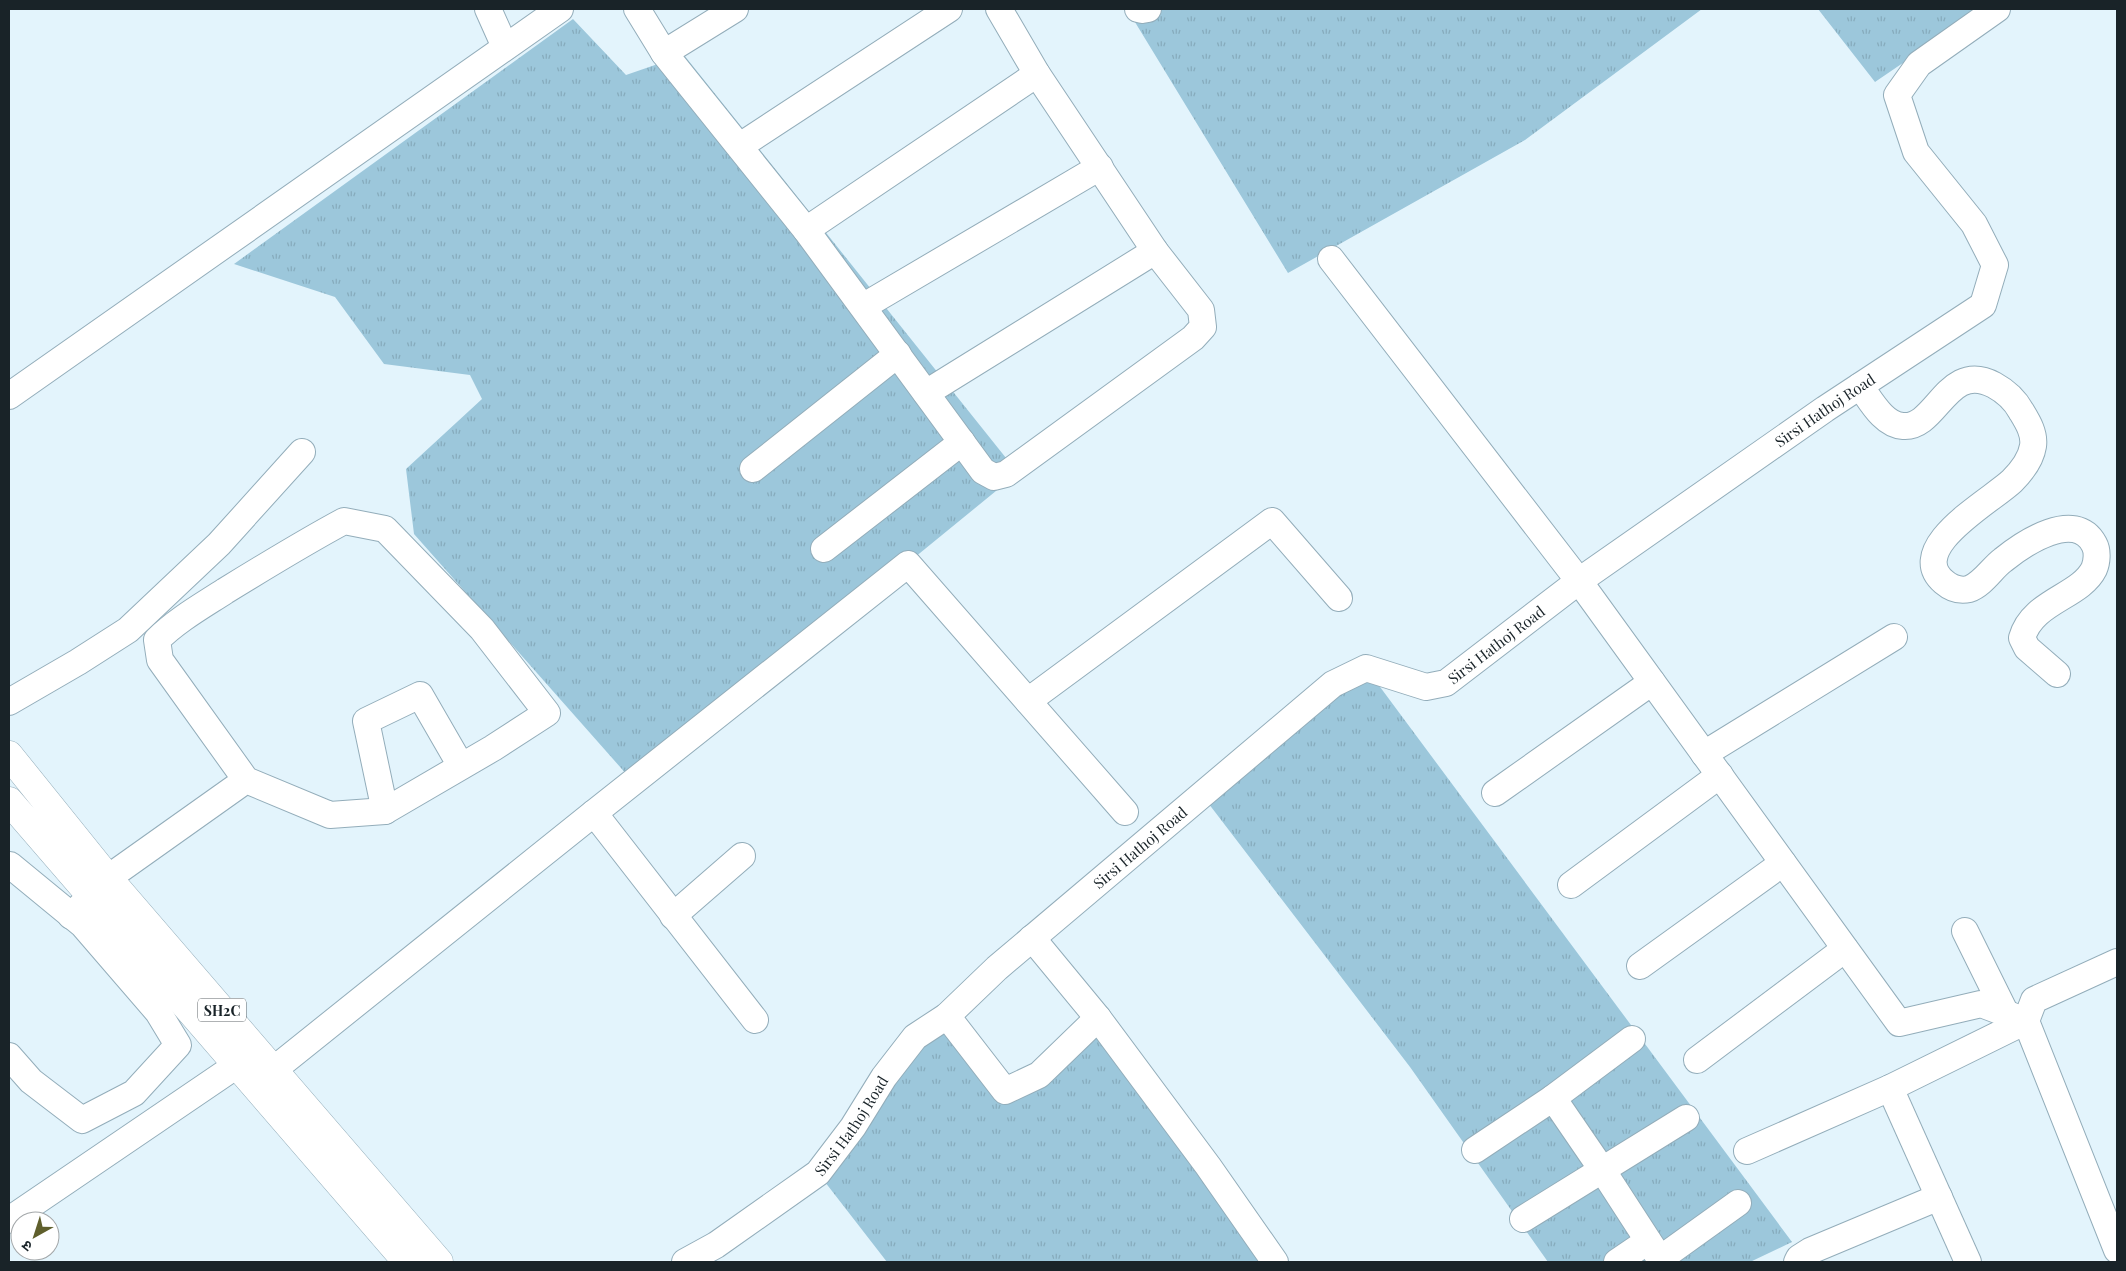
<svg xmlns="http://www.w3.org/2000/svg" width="2126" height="1271" font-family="'Playfair Display','Noto Sans Devanagari',serif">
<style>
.grass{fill:url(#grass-tufts)}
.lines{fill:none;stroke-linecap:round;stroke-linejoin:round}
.minor-casing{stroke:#93adba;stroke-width:28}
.major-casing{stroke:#93adba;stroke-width:29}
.minor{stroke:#fff;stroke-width:26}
.major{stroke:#fff;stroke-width:28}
.labels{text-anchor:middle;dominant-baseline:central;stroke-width:5;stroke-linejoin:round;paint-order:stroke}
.shield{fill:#fff;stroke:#5e6568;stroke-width:1}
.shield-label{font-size:14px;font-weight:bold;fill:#192328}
.street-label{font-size:15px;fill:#192328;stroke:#fff}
</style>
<defs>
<pattern id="grass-tufts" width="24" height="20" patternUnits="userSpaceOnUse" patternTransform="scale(1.25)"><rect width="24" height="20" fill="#9cc7db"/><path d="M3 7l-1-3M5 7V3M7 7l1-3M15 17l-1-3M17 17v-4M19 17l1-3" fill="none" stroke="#86abbc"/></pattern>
</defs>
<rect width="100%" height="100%" fill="#e3f4fc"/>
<!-- grass -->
<path class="grass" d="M1127,9H1702L1525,140L1288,273Z
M1818,9H1982L1875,82Z
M573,19L626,75L684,55L1018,473L636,785L414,534L406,469L482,399L470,375L384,364L335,297L234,264Z
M1366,668L1792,1242L1750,1262H1548L1410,1067L1202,795Z
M947,1016L1005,1091L1098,1018L1275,1262H887L818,1173Z"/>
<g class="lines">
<defs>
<g id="minor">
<path d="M488,9L505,47"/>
<path d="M637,9L664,53L806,230L983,471L994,477L1006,474L1193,338L1203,327L1201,310L1155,251L1037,74L999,9"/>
<path d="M1138,9L1142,10L1148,9"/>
<path d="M664,53L735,9"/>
<path d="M740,146L949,9"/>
<path d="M806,230L1037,74"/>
<path d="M1331,259L1579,581L1899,1023L1981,1004L2026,1021"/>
<path d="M864,306L1100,167"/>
<path d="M1860,386C1870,399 1883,425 1903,426C1937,429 1947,360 1994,385C2005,391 2015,400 2021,411C2027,421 2035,433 2033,446C2031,459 2021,472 2012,481C1991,501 1904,548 1944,582C1951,588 1960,591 1969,589C1983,584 1992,568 2003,560C2024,543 2075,509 2094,544C2098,551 2097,562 2094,569C2080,597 2032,601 2022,638L2027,648L2057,674"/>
<path d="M926,393L1155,251"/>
<path d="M9,396L560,9"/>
<path d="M753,469L898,354"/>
<path d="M824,549L962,442"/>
<path d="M1028,701L1272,521L1339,598"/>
<path d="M9,702L78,662L128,630L219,544L302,452"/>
<path d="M1704,754L1894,637"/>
<path d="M1495,793L1652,682"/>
<path d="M385,811L366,721L420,695L461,766"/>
<path d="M594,813L908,564L1125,812"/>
<path d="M9,866L10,865L83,925L158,1012L178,1045L134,1093L82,1120L31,1081L9,1056"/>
<path d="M1571,885L1720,775"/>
<path d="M71,916L108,878L246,780L160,660L157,640C177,620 202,606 225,591C264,567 303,543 344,521L385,529L482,629L547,713L493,748L385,811L330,815L246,780"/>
<path d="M673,916L742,856"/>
<path d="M1965,931L2010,1022"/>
<path d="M1032,938L1098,1018L1208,1166L1275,1262"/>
<path d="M2117,962L2034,1000L2026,1021L2117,1250"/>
<path d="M1640,966L1783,863"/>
<path d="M947,1016L1005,1091L1039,1075L1098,1018"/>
<path d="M1697,1060L1845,949"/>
<path d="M257,1083L594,813L755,1020"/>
<path d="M1890,1088L1968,1262"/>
<path d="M1553,1098L1632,1039"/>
<path d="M1475,1150L1553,1098L1603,1171L1662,1262"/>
<path d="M1747,1151L1890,1088L2026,1021"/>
<path d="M1523,1219L1686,1118"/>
<path d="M9,1220L237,1065"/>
<path d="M1660,1259L1738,1203"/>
<path id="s1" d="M685,1262L716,1245L818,1173L853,1127L884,1077L915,1037L947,1016L997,968L1333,684L1366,668L1426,687L1446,683L1579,581L1825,409L1983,305L1995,265L1974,224L1916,152L1897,95L1919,64L1997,9"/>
<path d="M1617,1262L1648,1241"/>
<path d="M1797,1262L1799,1258L1810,1251L1939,1197"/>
</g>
<path id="major" d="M9,755L108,878L439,1262
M9,801L407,1262"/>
</defs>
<!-- minor casing -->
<use href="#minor" class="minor-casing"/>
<!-- major casing -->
<use href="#major" class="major-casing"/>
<!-- minor -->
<use href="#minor" class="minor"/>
<!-- major -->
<use href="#major" class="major"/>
</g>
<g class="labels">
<!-- shield labels -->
<rect class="shield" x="198" y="998.5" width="48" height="23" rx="4"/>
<g class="shield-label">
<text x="222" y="1010">SH2C</text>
</g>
<!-- street labels -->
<g class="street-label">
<text stroke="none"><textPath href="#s1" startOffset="1462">Sirsi Hathoj Road</textPath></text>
<text stroke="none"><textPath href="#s1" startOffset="1058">Sirsi Hathoj Road</textPath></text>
<text stroke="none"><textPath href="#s1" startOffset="622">Sirsi Hathoj Road</textPath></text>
<text stroke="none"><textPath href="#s1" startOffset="218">Sirsi Hathoj Road</textPath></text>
</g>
</g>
<!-- border -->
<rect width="2126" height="1271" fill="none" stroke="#192328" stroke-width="20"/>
<!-- north arrow -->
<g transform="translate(35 1236) rotate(219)"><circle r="24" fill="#ffffff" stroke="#a3a7a9"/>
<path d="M0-4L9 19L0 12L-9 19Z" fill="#5f5f2c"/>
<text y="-8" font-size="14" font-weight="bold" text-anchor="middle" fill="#192328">उ</text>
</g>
</svg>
